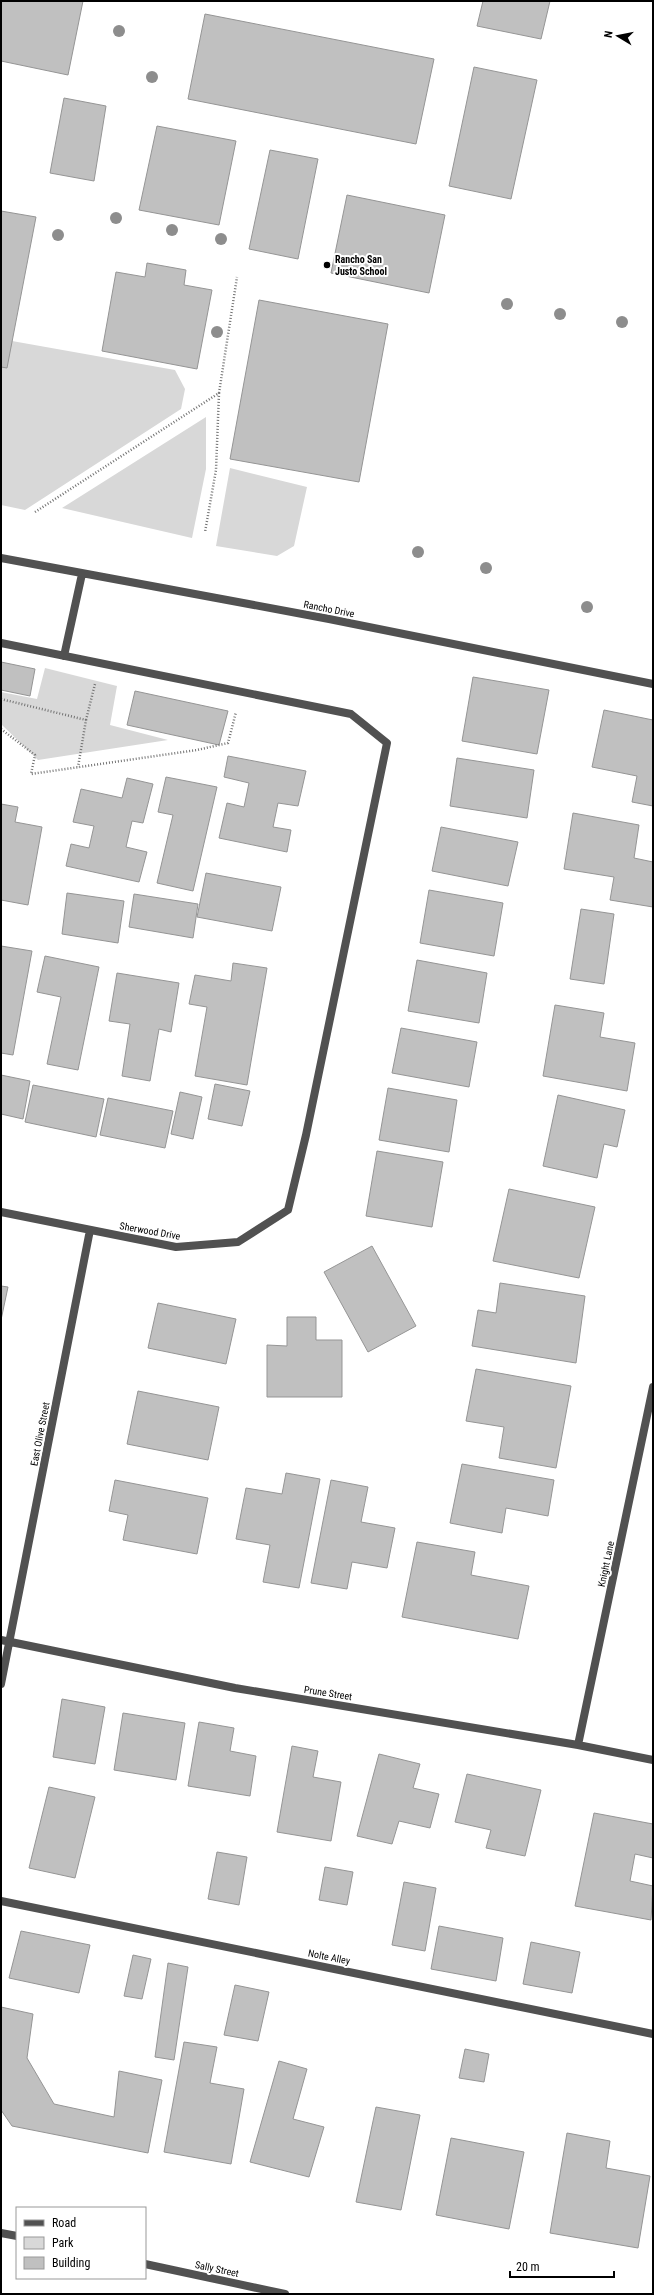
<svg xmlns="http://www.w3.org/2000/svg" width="654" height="2295" font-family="'Roboto Condensed',sans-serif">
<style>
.green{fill:#d8d8d8}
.building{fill:#c0c0c0;stroke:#959595}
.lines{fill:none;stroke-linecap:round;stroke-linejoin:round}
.path{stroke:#737373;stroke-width:2.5;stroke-dasharray:1 2;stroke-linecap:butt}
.lane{stroke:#515151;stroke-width:8}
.street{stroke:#515151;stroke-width:8}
.tree{fill:#8d8d8d}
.poi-dot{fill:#000;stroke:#fff;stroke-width:1.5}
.labels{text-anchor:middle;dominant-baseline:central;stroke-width:4;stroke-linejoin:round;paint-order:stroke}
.poi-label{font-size:10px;font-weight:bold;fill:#000;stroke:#fff;text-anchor:start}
.street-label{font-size:10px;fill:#000;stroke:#fff}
</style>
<rect width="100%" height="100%" fill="#fff"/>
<!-- green -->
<path class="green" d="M12,341L175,370L185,389L181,409L25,510L1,505V367Z
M206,417V469L192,538L62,508Z
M230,468L307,487L294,546L277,556L216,546Z
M45,668L117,686L110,725L168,740L38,760L1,724V692L37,699Z"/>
<!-- building -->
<path class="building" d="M1,1H83L68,75L1,61Z
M483,1H550L541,39L477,26Z
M205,14L434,59L416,144L188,99Z
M474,67L537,80L511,199L449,186Z
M64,98L106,106L94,181L50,173Z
M157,126L236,141L219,225L139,210Z
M270,150L318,159L298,259L249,249Z
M347,195L445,215L429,293L331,273Z
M1,211L36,217L7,368L1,367Z
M147,263L186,270L184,285L212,290L197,369L102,351L116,272L145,277Z
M259,300L388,324L359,482L230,459Z
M1,662L35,669L30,696L1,690Z
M473,677L549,690L537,754L462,741Z
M135,691L228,711L219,745L127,725Z
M604,710L653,720V806L632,802L637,776L592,767Z
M228,756L306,771L298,806L278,803L273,827L291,830L287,852L219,838L227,803L244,807L249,783L224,777Z
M457,758L534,770L527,818L450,806Z
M166,777L217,787L193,891L157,883L173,815L158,812Z
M127,778L153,784L143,823L132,821L126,847L147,852L139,882L66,866L71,844L89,848L94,826L73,822L81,789L122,798Z
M1,804L18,807L15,822L42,827L28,905L1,900Z
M573,813L639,825L634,858L653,862V907L610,900L614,877L564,869Z
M441,827L518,842L508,886L432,871Z
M206,873L281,887L272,931L197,917Z
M429,890L503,903L494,956L420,943Z
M67,893L124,901L118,943L62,934Z
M134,894L198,904L193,938L129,927Z
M581,909L614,914L604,984L570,979Z
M1,946L32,951L13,1055L1,1053Z
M45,956L99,967L78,1070L47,1064L61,997L37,992Z
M417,960L487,973L479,1023L408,1011Z
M233,963L267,968L247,1085L195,1076L207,1007L189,1004L195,975L231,981Z
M117,973L179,983L171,1032L159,1029L150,1081L122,1076L130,1024L109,1021Z
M555,1005L604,1013L600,1037L635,1043L627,1091L543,1076Z
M401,1028L477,1042L469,1087L392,1073Z
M1,1075L30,1081L23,1119L1,1114Z
M215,1084L250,1091L242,1126L208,1119Z
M33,1085L104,1099L96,1137L25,1122Z
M388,1088L457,1100L449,1152L379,1140Z
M180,1092L202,1097L193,1139L171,1134Z
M558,1095L625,1110L617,1147L604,1144L597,1178L543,1166Z
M108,1098L173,1111L165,1148L100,1135Z
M377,1151L443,1162L432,1227L366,1216Z
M509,1189L595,1207L579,1278L493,1261Z
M372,1246L416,1326L368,1352L324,1272Z
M500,1283L585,1296L576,1363L472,1346L478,1310L496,1313Z
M1,1286L8,1287L1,1320Z
M158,1303L236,1319L226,1364L148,1348Z
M287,1317H316V1340H342V1397H267V1345L287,1346Z
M476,1369L571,1386L556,1468L499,1458L504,1427L466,1421Z
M138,1391L219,1407L208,1460L127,1444Z
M462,1464L554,1480L548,1516L506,1508L502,1533L450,1523Z
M286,1473L320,1479L299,1588L263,1582L270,1545L236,1539L246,1488L282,1494Z
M115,1480L208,1498L197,1554L123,1540L128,1515L109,1511Z
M331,1480L368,1487L361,1522L395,1528L387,1568L352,1562L347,1589L311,1583Z
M417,1542L475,1552L471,1575L529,1586L518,1639L402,1617Z
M62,1699L105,1707L95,1764L53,1757Z
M123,1713L185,1723L176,1780L114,1770Z
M199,1722L234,1728L230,1751L256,1756L250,1796L188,1786Z
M292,1746L318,1751L313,1777L341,1782L331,1841L277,1832Z
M379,1754L420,1764L413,1788L439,1794L430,1828L399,1821L392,1844L357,1836Z
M467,1774L541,1790L525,1856L486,1848L491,1830L455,1822Z
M49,1787L95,1797L75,1878L29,1868Z
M594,1813L653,1824V1858L635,1854L630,1881L653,1886L651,1920L575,1906Z
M217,1852L247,1857L239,1905L208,1899Z
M325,1867L353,1872L347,1905L319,1900Z
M404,1882L436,1888L425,1951L392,1945Z
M439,1926L503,1938L496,1981L431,1969Z
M21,1931L90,1945L79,1993L9,1978Z
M531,1942L580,1952L572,1993L523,1984Z
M133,1955L151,1959L142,1999L124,1996Z
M168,1963L188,1967L174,2060L155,2057Z
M235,1985L269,1992L258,2041L224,2035Z
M1,2007L33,2014L27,2058L54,2104L114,2117L119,2071L162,2080L148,2153L12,2126L1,2110Z
M184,2042L217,2047L210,2083L244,2089L231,2164L164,2152Z
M465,2049L489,2054L484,2082L459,2078Z
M279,2061L307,2069L293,2119L324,2127L309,2177L250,2162Z
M376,2107L420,2115L401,2210L356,2202Z
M567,2133L610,2141L606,2168L650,2176L638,2248L550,2233Z
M451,2138L524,2152L509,2229L436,2215Z"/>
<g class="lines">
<!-- path -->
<path class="path" d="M219,393L237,277
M35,512L219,393L216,470L205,532
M1,699L86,720L78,767
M86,720L95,684
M1,729L35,755L31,774L197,750L228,743L236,712"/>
<!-- lane -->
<path class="lane" d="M1,1901L653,2034"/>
<!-- street -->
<path class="street" d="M1,558L329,619L653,684
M1,643L351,714L387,743L306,1135L288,1210L238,1242L176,1247L1,1212
M64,656L82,574
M1,1640L235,1688L578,1745L653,1760
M1,1684L90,1230
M578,1745L653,1387
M1,2233L17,2236
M145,2264L285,2294"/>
</g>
<!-- trees -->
<g class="tree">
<circle cx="119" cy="31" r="6"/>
<circle cx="152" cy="77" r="6"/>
<circle cx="116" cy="218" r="6"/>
<circle cx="172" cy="230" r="6"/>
<circle cx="58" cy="235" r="6"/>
<circle cx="221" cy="239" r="6"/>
<circle cx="507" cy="304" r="6"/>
<circle cx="560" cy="314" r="6"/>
<circle cx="622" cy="322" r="6"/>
<circle cx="217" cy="332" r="6"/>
<circle cx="418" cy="552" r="6"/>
<circle cx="486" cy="568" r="6"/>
<circle cx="587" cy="607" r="6"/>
</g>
<!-- markers -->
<circle class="poi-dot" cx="327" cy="265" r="4"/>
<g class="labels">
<!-- poi labels -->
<g class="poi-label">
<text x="335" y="259">Rancho San<tspan x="335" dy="12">Justo School</tspan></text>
</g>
<!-- street labels -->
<g class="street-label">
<text transform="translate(329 609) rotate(11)">Rancho Drive</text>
<text transform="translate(150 1231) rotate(10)">Sherwood Drive</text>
<text transform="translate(40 1434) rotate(-79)">East Olive Street</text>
<text transform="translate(606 1564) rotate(-78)">Knight Lane</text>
<text transform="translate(328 1693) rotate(9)">Prune Street</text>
<text transform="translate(329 1957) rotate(11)">Nolte Alley</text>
<text transform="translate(217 2269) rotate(12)">Sally Street</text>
</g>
</g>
<!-- border -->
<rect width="654" height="2295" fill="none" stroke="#000000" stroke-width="4"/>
<!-- legend -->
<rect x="16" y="2207" width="130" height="72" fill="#ffffff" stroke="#999999"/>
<rect x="24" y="2220" width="20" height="6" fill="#515151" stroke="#999999"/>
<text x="52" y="2227" font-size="12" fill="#000000">Road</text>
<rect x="24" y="2237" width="20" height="12" fill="#d8d8d8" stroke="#999999"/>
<text x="52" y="2247" font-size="12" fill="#000000">Park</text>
<rect x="24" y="2257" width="20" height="12" fill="#c0c0c0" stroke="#999999"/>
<text x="52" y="2267" font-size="12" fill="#000000">Building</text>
<!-- north arrow -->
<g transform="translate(618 36) rotate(280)" stroke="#ffffff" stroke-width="3" paint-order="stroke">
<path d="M0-3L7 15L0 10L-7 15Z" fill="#000000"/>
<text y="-6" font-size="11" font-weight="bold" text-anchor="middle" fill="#000000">N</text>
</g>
<!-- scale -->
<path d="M510 2271v6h104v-6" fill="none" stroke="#000000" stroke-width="2"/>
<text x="516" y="2271" font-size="12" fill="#000000" stroke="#ffffff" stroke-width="3" paint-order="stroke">20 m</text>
</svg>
